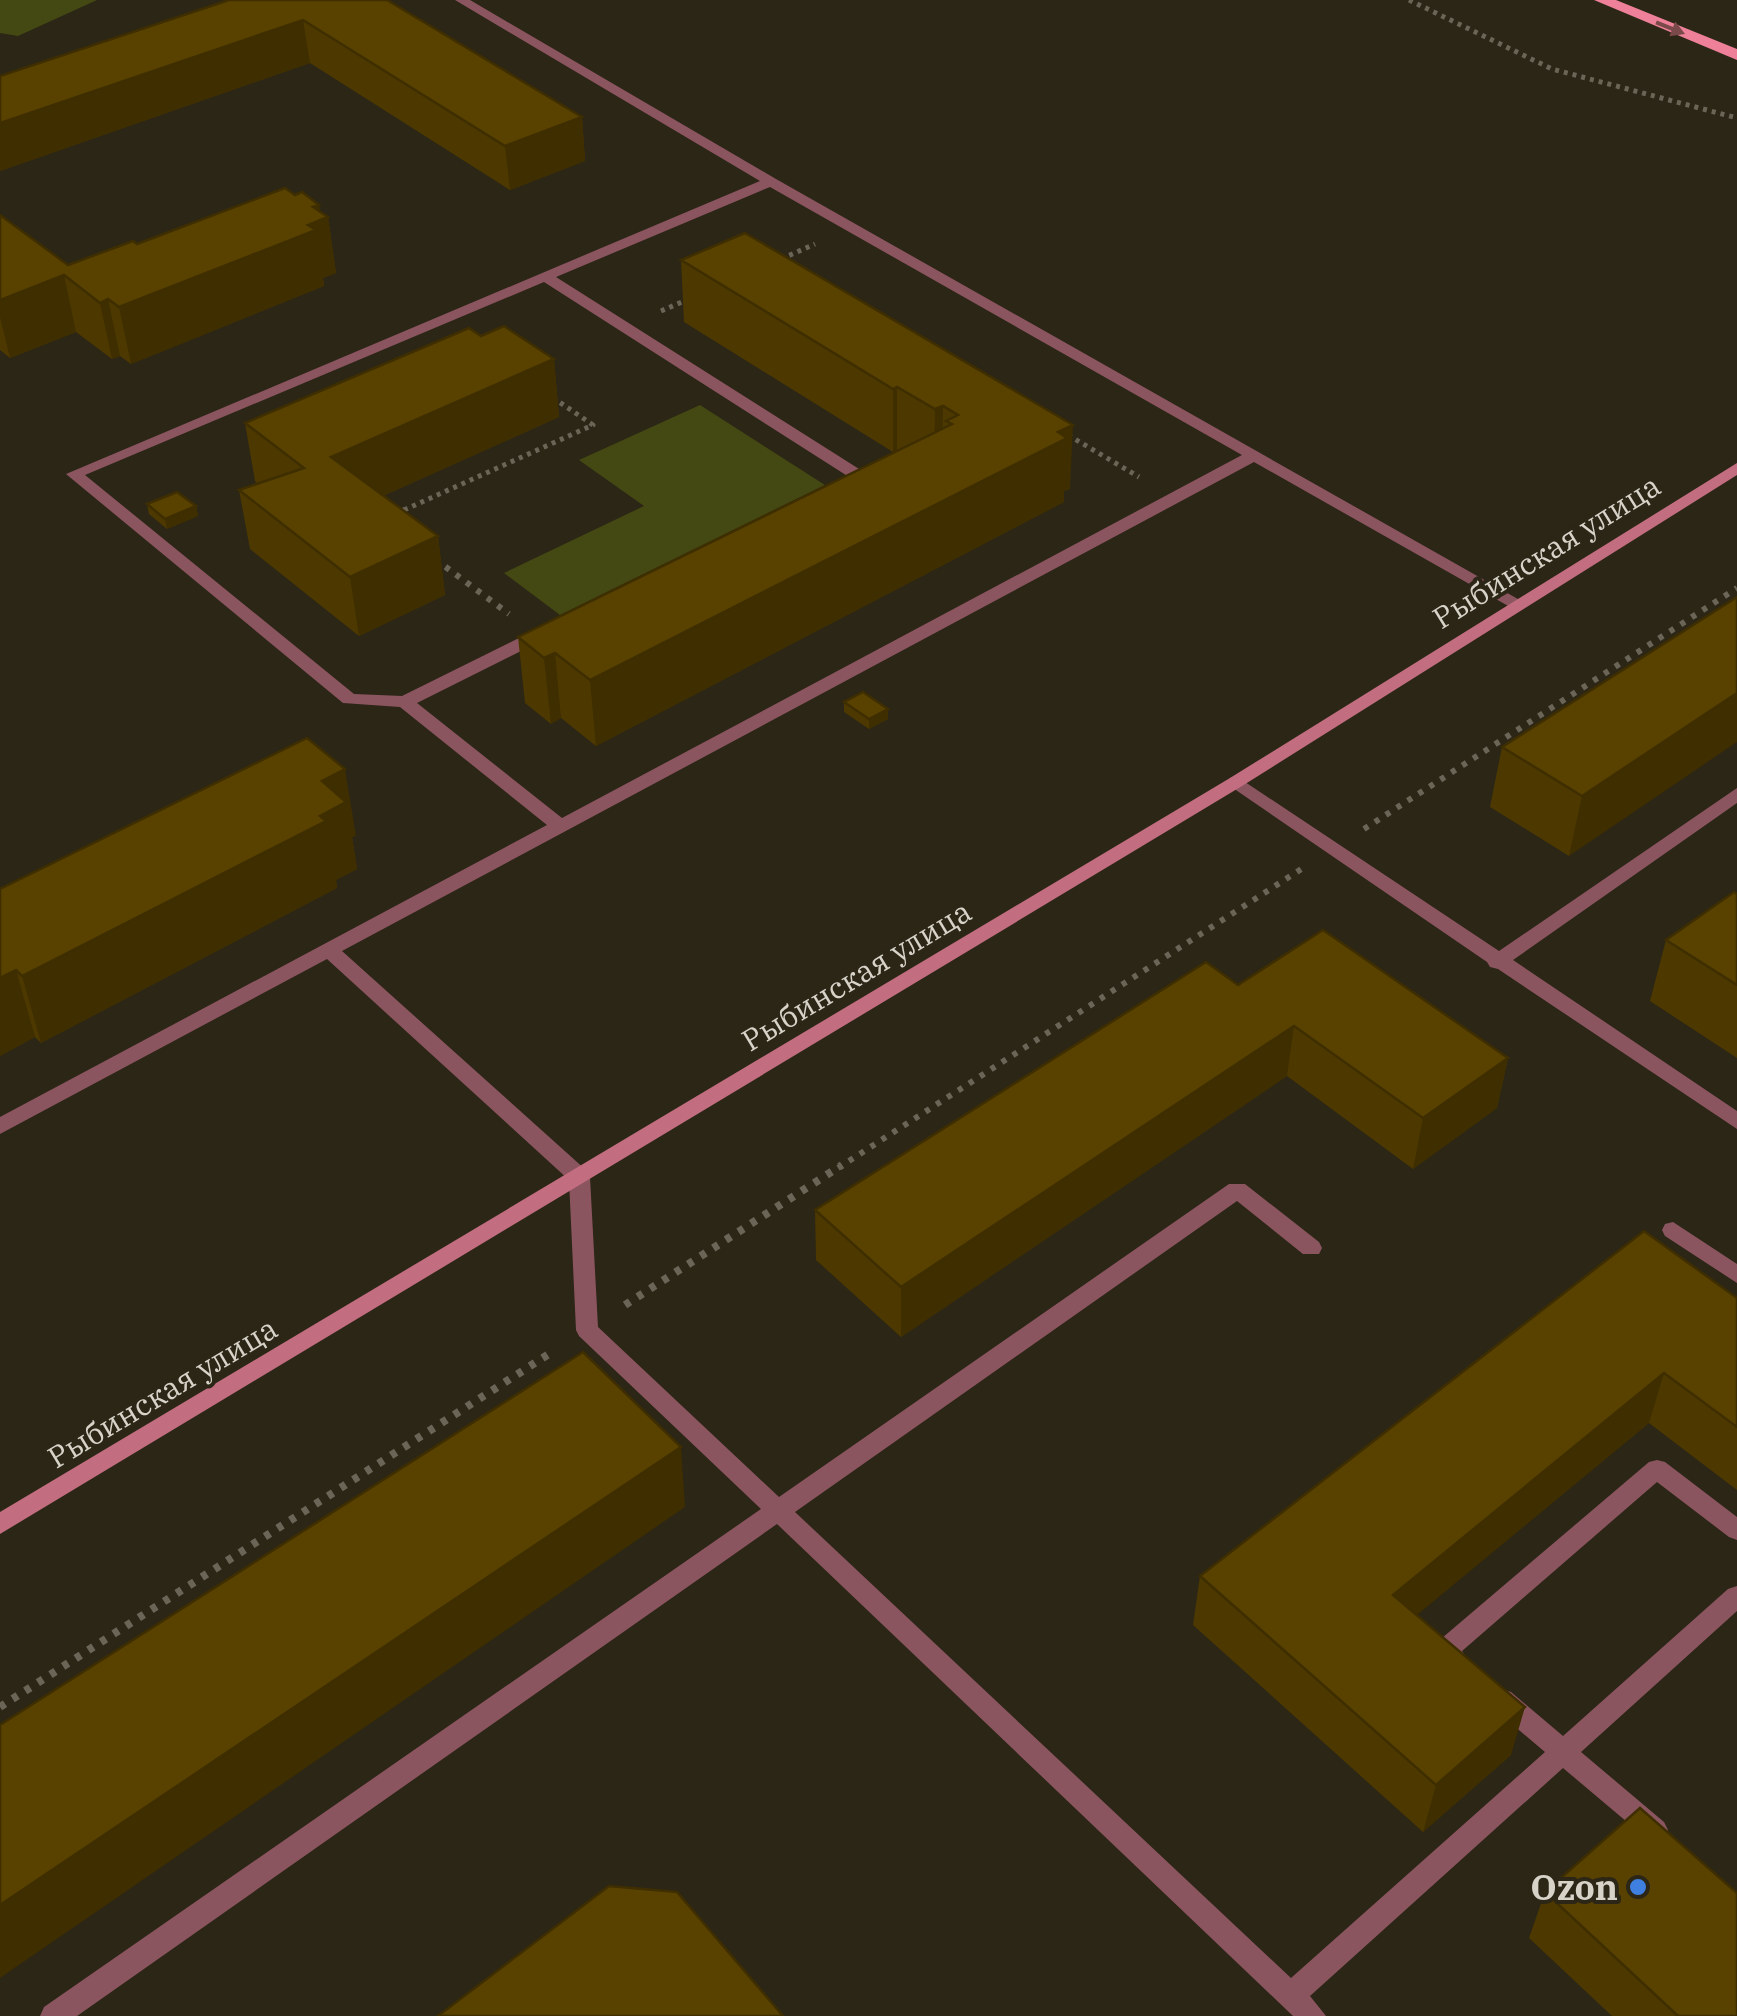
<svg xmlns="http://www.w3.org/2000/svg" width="1737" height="2016" font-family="'IBM Plex Serif',serif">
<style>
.green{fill:#444913}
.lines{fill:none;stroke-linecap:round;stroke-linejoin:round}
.path-far2{stroke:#6a6557;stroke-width:5;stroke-dasharray:4 5;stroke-linecap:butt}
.path-far1{stroke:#6a6557;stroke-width:6;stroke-dasharray:5 8;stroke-linecap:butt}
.path{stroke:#6a6557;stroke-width:8;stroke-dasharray:6 9;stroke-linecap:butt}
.lane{fill:#8b5560;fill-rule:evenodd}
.secondary{fill:#c36e80;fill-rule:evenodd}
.primary{fill:#ef8099;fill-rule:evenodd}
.wall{fill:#4d3900}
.shaded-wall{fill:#3e2e00}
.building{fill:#594200;stroke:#3e2e00;stroke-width:2.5}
.oneway{fill:#7a4a4a}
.shop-dot{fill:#3f7fe0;stroke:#2c2616;stroke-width:4}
.labels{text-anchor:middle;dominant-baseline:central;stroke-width:8;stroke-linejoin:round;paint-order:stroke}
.street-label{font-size:30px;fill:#d7d3c9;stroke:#2c2616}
.near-poi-label{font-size:35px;font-weight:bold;fill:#d7d3c9;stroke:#2c2616;text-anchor:end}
</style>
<rect width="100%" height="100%" fill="#2c2616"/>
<!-- green -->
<path class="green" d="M0,0H97L18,36L0,33Z
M700,405L825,485L560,615L504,573L644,506L579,460Z"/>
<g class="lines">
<!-- path-far2 -->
<path class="path-far2" d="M1409,0L1552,69L1737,118
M781,259L815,244
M661,311L691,298
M1068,435L1139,477
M404,510L593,425L552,397"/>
<!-- path-far1 -->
<path class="path-far1" d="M400,512L410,508
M435,559L509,614
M1364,829L1737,588
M838,1168L1303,868"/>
<!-- path -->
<path class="path" d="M625,1305L842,1165
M0,1707L555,1350"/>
<!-- lane -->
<path class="lane" d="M455,0H470L776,179L1525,603L1516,608L1510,607L1254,462L342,951L587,1171L590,1177L598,1327L779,1497L1229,1184H1245L1319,1242L1322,1248L1319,1254H1303L1237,1201L795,1512L1291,1978L1545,1752L1493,1708L1489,1700L1493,1692L1502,1689L1511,1692L1563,1736L1728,1589L1737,1586V1611L1581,1752L1664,1822L1668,1830L1664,1838L1655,1842L1646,1838L1563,1768L1310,1996L1326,2016H1293L777,1524L77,2016H40L44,2007L761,1509L579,1336L576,1330L569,1180L327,959L0,1134V1117L547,825L400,707L343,703L66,474L760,181ZM770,187L1242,455L562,818L417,703L549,637L552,633L549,629H537L402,696L354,694L85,475L544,282L849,477L835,486L837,489H849L867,480V474L556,277Z
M1236,776L1499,951L1737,788V803L1513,960L1737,1111V1129L1498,969L1490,967L1487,962L1230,786L1227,782L1230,778Z
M1673,1222L1737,1264V1283L1665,1236L1662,1230L1665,1224Z
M1657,1460L1665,1462L1737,1517V1540L1729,1537L1657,1482L1462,1651L1469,1662L1466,1670C1451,1675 1438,1665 1432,1651L1435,1644L1649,1462Z"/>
<!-- secondary -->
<path class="secondary" d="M1737,463V475L1242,786L0,1534V1512L1230,778Z"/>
<!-- primary -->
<path class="primary" d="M1594,0H1616L1737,49V60Z"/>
</g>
<!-- wall -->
<path class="wall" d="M387,0L582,117L585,161L510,190L310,63L0,171V76Z
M320,212L328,217L336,273L323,278L324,286L131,364L120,356L112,359L76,332L10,358L0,350V215L68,265L137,244Z
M745,233L1070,489L1064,491V502L596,746L561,718L551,724L525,703L518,637L898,451L893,452L684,322L681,260Z
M481,336L554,359L559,417L383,496L438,536L445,595L359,636L250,549L239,490L258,484L255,481L245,423Z
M147,504L196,506L198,516L167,529L149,514Z
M1737,597L1569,856L1490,807L1502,747Z
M844,702L888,719L869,729L844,712Z
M356,836L352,837L357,869L336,880L337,888L41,1043L35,1037L0,1056V889Z
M1737,894V1058L1650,1001L1666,940Z
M1238,985L1508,1058L1497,1108L1413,1169L1287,1076L901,1337L816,1260L815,1210Z
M1737,1298V1490L1649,1423L1416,1615L1511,1755L1423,1832L1193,1625L1200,1576Z
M1545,1892L1737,2016H1612L1529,1938Z"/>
<!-- shaded-wall -->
<path class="shaded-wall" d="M303,20L310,63L0,171V123Z
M582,117L585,161L510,190L505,146Z
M319,205L322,220L328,217L336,273L323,278L324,286L131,364L119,307L308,225L313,207Z
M64,275L76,332L10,358L0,317V300Z
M108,299L120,356L112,359L100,303Z
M554,359L559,417L340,515L331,457Z
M897,387V450L893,452V389Z
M943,406L942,469L934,473L935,409Z
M1073,425L1070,489L1064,491V502L596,746L590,680Z
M196,506L198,516L167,529L165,519Z
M438,536L445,595L359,636L350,577Z
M555,653L561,718L551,724L544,658Z
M1737,693V742L1569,856L1582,796Z
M888,709V719L869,729V719Z
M345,769L356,836L352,837L357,869L336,880L337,888L41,1043L22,976L320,816L322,781Z
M16,970L35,1037L0,1056V978Z
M1294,1026L1287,1076L901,1337V1287Z
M1508,1058L1497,1108L1413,1169L1423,1118Z
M1664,1373L1649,1423L1382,1644L1393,1595Z
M681,1447L685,1507L0,1978V1905Z
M1525,1707L1511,1755L1423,1832L1436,1785Z"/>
<!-- building -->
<path class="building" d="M229,0H387L582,117L505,146L303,20L0,123V76Z
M285,188L295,195L302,192L319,205L313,207L328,217L308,225L316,230L119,307L108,299L100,303L64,275L0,300V215L68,265L133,241L137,244Z
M745,233L1073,425L1058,432L1067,438L590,680L555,653L544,658L518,637L952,424L946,421L958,415L943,406L935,409L897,387L893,389L681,260Z
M504,326L554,359L331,457L438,536L350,577L239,490L304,468L245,423L469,328L481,336Z
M177,492L196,506L165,519L147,504Z
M1737,597V693L1582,796L1502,747Z
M863,692L888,709L869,719L844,702Z
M307,738L345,769L322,781L346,802L320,816L326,821L22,976L16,970L0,978V889Z
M1734,892L1737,894V985L1666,940Z
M1323,930L1508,1058L1423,1118L1294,1026L901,1287L815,1210L1206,962L1238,985Z
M1644,1231L1737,1298V1427L1664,1373L1393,1595L1525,1707L1436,1785L1200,1576Z
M583,1352L681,1447L0,1905V1725Z
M1640,1808L1737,1893V2016H1678L1545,1892Z
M609,1886L677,1892L783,2016H438Z"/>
<!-- one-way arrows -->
<defs><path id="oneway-solid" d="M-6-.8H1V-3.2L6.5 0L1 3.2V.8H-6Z" transform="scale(2.5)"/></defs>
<use class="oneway" href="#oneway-solid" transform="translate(1670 28) rotate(22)"/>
<!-- markers -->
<circle class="shop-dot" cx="1638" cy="1887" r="10"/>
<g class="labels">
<!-- street labels -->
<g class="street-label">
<text transform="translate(1546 551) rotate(-32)">Рыбинская улица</text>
<text transform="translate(856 975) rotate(-31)">Рыбинская улица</text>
<text transform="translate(162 1392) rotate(-31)">Рыбинская улица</text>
</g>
<!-- near-poi labels -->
<g class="near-poi-label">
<text x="1618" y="1887">Ozon</text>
</g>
</g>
</svg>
